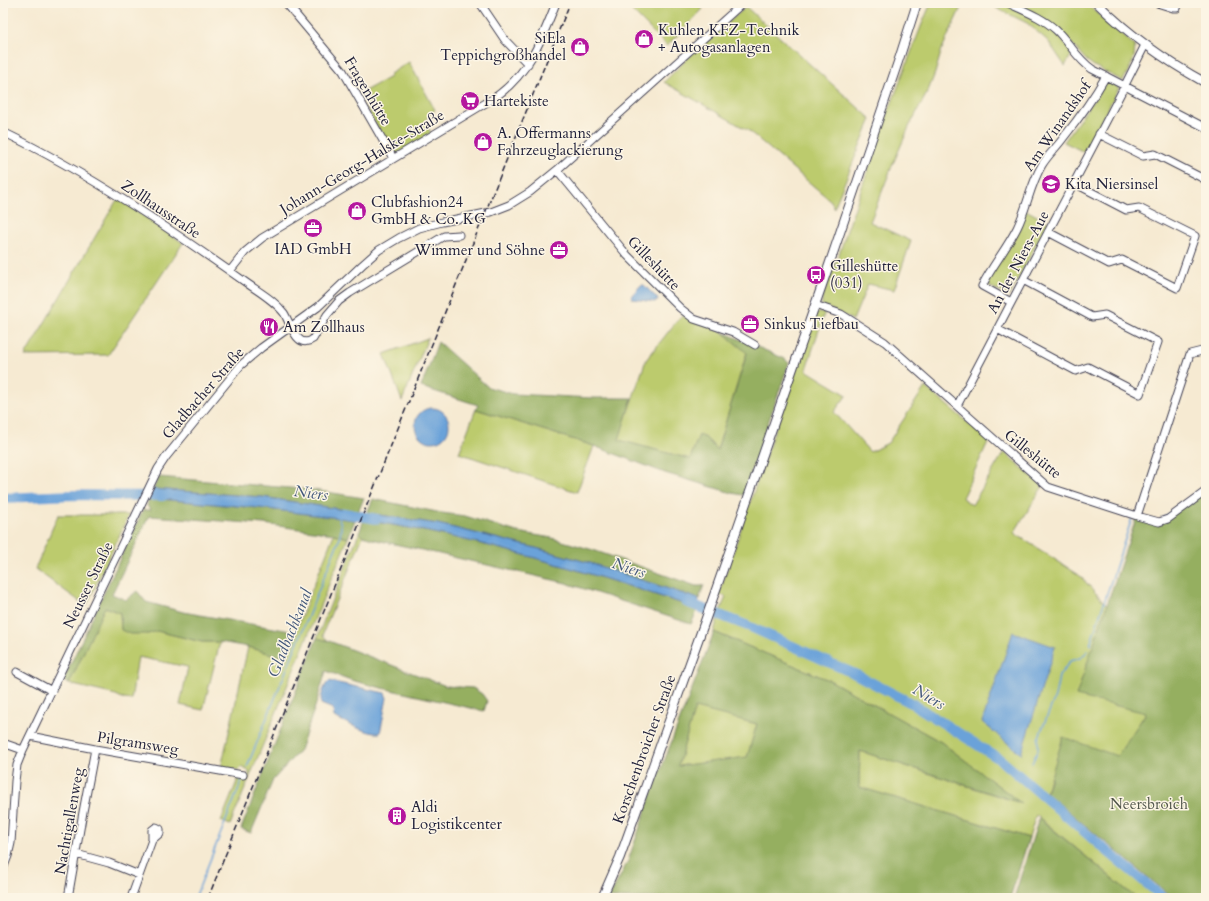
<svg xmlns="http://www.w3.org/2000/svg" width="1209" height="901" font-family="Cardo,serif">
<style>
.green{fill:#bccb6d;stroke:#6f7654}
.forest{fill:#95af60;stroke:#5c684e;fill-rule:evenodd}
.water{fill:#6aa2d9;stroke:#46628a}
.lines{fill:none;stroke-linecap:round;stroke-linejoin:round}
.stream{stroke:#6aa2d9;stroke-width:1.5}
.river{stroke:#6aa2d9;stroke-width:10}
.minor-casing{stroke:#424052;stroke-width:9}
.major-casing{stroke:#424052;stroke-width:10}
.minor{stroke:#fff;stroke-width:7}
.major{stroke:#fff;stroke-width:8}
.rail{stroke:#22223b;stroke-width:1.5;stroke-dasharray:6 3;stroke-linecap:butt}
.labels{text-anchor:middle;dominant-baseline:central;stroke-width:3;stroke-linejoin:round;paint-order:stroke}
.poi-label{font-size:15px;fill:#22223b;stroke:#fcf5e5;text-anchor:start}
.street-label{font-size:15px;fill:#22223b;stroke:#fcf5e5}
.park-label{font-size:15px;fill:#50554a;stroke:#fcf5e5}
.water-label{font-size:16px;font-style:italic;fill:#3f557a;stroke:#fcf5e5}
</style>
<rect width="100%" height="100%" fill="#fcf5e5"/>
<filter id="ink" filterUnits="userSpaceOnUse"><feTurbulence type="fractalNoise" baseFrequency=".025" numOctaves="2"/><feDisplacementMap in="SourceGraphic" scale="8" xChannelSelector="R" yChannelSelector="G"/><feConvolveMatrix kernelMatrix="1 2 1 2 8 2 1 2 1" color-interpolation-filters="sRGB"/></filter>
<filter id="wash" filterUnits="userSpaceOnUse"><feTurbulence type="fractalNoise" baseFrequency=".012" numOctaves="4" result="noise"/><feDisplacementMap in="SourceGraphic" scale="16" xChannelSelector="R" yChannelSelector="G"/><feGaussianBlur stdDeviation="0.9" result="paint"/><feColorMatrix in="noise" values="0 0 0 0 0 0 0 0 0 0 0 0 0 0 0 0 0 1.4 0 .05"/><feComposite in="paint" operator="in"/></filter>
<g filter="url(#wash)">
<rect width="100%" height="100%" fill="#f6ead2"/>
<!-- green -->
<path class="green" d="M624,3H697L703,9L667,46Z
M931,3H963L942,49L935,73L928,91L909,127L892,166L870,222L911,241L894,290L868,284L853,320L822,305V298L838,257L884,123L922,24Z
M998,3C1011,3 1042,20 1052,29C1060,36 1066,45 1073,52L1065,66L1048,41L1027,23L996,8Z
M1012,3H1085L1134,45C1137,58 1129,69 1123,81L1094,66L1086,60L1068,39Z
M746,7L871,119L834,208L831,201L749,131L664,82L692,54Z
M409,62L435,110L425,120L431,134L397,154L392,153L359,94L390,77V74Z
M1106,82H1110L1119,88L1084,152L1064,142Z
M118,198L183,243L108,355L25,356Z
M1026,210L1048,222L1009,296L989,286L988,279Z
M825,311L806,370L847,395L834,412L870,452L888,443L925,387L989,440L962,498L972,505L1004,452L1043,486L1014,533L1079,575L1107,605L1092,652L1146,713L1118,756L1050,777L1046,793L1000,757L947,721L895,690L840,663L720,611L726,597L719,594L814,314Z
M690,316L721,331L747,352L717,450L706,438L699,435L690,459L618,440L646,360L680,317Z
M428,338L402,401L384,354Z
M476,409L594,446L577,492L459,453Z
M58,515H129L86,606L35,569Z
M359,533L363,536L324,630L323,636L329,641L317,638Z
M334,534L348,538L230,825L221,821L238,779L246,780L249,775V771L241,767L239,770L221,768L248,647L285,658Z
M104,607L120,613L121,629L148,634L157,631L202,642H220L203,710L180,705L188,667L138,657L131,700L124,699L116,695L69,684Z
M718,617L845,672L891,695L946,727L997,762L1041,797L1160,898H1136L1036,815L1029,838L859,787L860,751L1020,803L941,742L831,681L714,632Z
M695,707L757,724L747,758L678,766Z"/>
<!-- forest -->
<path class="forest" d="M721,331L785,359L789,363L743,495L732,493L665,473L594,446L476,409L478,405L421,387L438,342L488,387L513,394L593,398H632L619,440L690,459L699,435L706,438L717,450L747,353Z
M159,477L314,490L364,498L358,512L262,497L153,489Z
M1206,492V898H1173L1046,793L1063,737L1117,756L1146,713L1076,696L1137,516L1159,522Z
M149,498L259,508L355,520L348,538L334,534L264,524L149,516L112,594L126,600L137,591L146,602L183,612L296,632L285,658L248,647L220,642H202L157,631L148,634H130L121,630L120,613L105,607L69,684L63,680L143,510H151L147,506Z
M373,499L442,513L465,516L517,532L552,538L593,550L696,586H701L704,585L699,599L590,563L532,547L438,524L367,513Z
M364,520C478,538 589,572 698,609L691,624L566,583L422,550L372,539L363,536L359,533Z
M714,632L831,681L941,742L1021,803L860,751L859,787L1029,838L1010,898H864L855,895L854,898H609L628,861L651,795ZM695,708L757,724L747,757L678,766Z
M317,638L329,641L446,686L473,688L482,694L487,701L484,711L382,688L354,681L326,671L316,704L300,750L273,780L251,833L241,829Z
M1039,818L1136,898H1014Z"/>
<!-- water -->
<path class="water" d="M641,285H644L657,298L658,301L654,302L633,299L631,296Z
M415 425a17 17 0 1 1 34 0a17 17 0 1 1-34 0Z
M153,489L262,497L358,512L355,520L259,508L149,498Z
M367,513L438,524L532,547L590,563L699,599L698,609C589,572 478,538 364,520Z
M1013,632L1055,647L1021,754L982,722Z
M329,681L385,693L387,698L380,733C369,735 345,722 334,717L333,709L321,704C320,698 324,685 329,681Z"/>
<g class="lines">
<!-- stream -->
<path class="stream" d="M1164,517L1173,511
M1090,645L1132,518
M1032,763L1038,750V739L1055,697L1059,676L1070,661L1080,658L1088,651
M247,767L339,540C341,531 343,524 337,516
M1021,776L1023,775
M195,898L242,780"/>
<!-- river -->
<path class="river" d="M3,498L73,495L163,496
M344,513L377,519
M686,602L748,626L857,675L913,704L1001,760L1102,847L1164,898"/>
</g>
</g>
<g filter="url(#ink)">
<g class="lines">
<defs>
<path id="minor" d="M286,3L343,71L393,158
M480,3L505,40L528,64
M1157,3L1173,8H1177L1179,3
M1010,4C1025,11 1043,18 1056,30C1069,42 1077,59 1092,69L1206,128
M3,132C90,174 169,228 248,284C261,293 275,301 284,313C289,321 292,333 299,339C303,343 309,342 313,339L327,315L339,301L350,293L444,236L459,235
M1099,134L1143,156L1155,154L1206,180
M557,170L627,255L680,308L694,319L733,332L755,345
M1048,232L1109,264L1122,260L1177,288L1195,236L1139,208L1126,210L1074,183
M230,271L245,252L262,238L494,98C529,74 541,41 556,3
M1011,302L982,286C992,266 1007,248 1017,228C1027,208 1030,185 1042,165C1048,155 1057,147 1064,137C1080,117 1094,97 1106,76
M815,305L841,314L885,342L1048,487L1137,516L1159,522L1168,519L1206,491
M997,329L1076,371L1088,367L1140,394L1158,342L1105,315L1092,317L1023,280
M957,406L1121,93L1145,45
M1137,516L1190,354L1206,350
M17,672L52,691
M30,736L95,749L243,775
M3,743L23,750
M76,854L109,863L139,875
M3,869L8,856L11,843L15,781L17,765L23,750L158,469L166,457L241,365L261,348L318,307L362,265L379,250L399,238L419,228L442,222L491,212L509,205L530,192L557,170L743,3
M68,898L83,812L95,749
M131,898L152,840V830L156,827L160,829V833L152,840"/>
<path id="major" d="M1097,3C1129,35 1166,61 1206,83
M602,898L620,857L705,621L829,265L900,56L917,3"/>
</defs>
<!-- minor casing -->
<use href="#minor" class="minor-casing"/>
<!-- major casing -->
<use href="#major" class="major-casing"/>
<!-- minor -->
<use href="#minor" class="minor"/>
<!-- major -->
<use href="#major" class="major"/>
<!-- rail -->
<path class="rail" d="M208,898L570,3"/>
</g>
</g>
<!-- icons -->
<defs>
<symbol id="shop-disc" viewBox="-11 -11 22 22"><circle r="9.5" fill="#b5179e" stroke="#fcf5e5"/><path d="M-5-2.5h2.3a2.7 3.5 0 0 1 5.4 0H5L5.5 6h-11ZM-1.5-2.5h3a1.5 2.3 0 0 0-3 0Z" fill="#fff"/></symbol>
<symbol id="supermarket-disc" viewBox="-11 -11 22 22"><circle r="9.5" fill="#b5179e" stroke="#fcf5e5"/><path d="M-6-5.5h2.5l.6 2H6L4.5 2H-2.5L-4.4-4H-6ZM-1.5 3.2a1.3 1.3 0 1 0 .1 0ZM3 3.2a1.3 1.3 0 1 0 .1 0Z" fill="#fff"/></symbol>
<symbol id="school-disc" viewBox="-11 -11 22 22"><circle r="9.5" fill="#b5179e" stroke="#fcf5e5"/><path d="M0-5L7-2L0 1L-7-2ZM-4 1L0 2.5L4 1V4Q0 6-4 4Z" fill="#fff"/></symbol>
<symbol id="office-disc" viewBox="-11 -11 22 22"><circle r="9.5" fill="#b5179e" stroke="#fcf5e5"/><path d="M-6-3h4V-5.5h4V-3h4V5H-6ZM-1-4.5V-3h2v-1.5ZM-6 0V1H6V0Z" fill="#fff"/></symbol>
<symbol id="bus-disc" viewBox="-11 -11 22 22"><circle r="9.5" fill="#b5179e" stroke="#fcf5e5"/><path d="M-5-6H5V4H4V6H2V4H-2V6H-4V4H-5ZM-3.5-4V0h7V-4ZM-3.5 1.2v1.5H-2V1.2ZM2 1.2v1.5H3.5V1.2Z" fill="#fff"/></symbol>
<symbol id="restaurant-disc" viewBox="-11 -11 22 22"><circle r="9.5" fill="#b5179e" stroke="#fcf5e5"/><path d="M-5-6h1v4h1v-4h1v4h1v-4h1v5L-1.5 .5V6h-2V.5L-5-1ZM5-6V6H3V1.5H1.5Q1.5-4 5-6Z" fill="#fff"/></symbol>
<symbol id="building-disc" viewBox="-11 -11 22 22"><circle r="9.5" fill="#b5179e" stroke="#fcf5e5"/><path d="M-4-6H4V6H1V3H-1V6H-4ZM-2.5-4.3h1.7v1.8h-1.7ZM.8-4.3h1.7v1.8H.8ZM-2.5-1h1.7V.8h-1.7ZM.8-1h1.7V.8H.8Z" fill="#fff"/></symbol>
</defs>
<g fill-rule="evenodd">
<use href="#shop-disc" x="633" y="28" width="22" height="22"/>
<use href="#shop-disc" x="569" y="36" width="22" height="22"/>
<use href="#supermarket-disc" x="459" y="90" width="22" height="22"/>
<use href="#shop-disc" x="472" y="131" width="22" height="22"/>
<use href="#school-disc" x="1040" y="173" width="22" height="22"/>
<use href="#shop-disc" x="346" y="200" width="22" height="22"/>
<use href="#office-disc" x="302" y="217" width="22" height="22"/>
<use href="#office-disc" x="548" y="239" width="22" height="22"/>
<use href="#bus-disc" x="805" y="264" width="22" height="22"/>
<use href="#office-disc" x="739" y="313" width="22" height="22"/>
<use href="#restaurant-disc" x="258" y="316" width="22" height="22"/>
<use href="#building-disc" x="386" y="805" width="22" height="22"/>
</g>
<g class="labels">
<!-- poi labels -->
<g class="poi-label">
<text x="658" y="30">Kuhlen KFZ-Technik<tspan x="658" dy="17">+ Autogasanlagen</tspan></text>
<text x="566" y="38" text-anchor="end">SiEla<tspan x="566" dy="17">Teppichgroßhandel</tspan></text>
<text x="484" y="101">Hartekiste</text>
<text x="497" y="133">A. Offermanns<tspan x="497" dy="17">Fahrzeuglackierung</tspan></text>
<text x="1065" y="184">Kita Niersinsel</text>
<text x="371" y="202">Clubfashion24<tspan x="371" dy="17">GmbH &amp; Co. KG</tspan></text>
<text x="313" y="249" text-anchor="middle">IAD GmbH</text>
<text x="545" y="250" text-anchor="end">Wimmer und Söhne</text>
<text x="830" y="266">Gilleshütte<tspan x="830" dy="17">(031)</tspan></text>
<text x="764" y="324">Sinkus Tiefbau</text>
<text x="283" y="327">Am Zollhaus</text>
<text x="411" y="807">Aldi<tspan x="411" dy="17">Logistikcenter</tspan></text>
</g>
<!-- street labels -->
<g class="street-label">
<text transform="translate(368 91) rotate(59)">Fragenhütte</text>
<text transform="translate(1057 126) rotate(-55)">Am Winandshof</text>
<text transform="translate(362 162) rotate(-31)">Johann-Georg-Halske-Straße</text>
<text transform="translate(161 209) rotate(34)">Zollhausstraße</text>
<text transform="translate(1018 262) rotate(-62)">An der Niers-Aue</text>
<text transform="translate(654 263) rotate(46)">Gilleshütte</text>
<text transform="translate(203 393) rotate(-49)">Gladbacher Straße</text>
<text transform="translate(1033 454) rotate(39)">Gilleshütte</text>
<text transform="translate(88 585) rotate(-64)">Neusser Straße</text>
<text transform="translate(138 743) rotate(9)">Pilgramsweg</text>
<text transform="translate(644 749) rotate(-70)">Korschenbroicher Straße</text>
<text transform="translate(69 821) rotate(-80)">Nachtigallenweg</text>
</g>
<!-- park labels -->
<g class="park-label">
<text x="1149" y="804">Neersbroich</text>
</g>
<!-- water labels -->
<g class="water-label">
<text transform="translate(311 493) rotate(7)">Niers</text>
<text transform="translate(629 568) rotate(18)">Niers</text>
<text transform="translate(290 633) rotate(-68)">Gladbachkanal</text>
<text transform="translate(929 697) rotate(31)">Niers</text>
</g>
</g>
<!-- margin -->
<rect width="1209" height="901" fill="none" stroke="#fcf5e5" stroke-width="16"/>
</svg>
